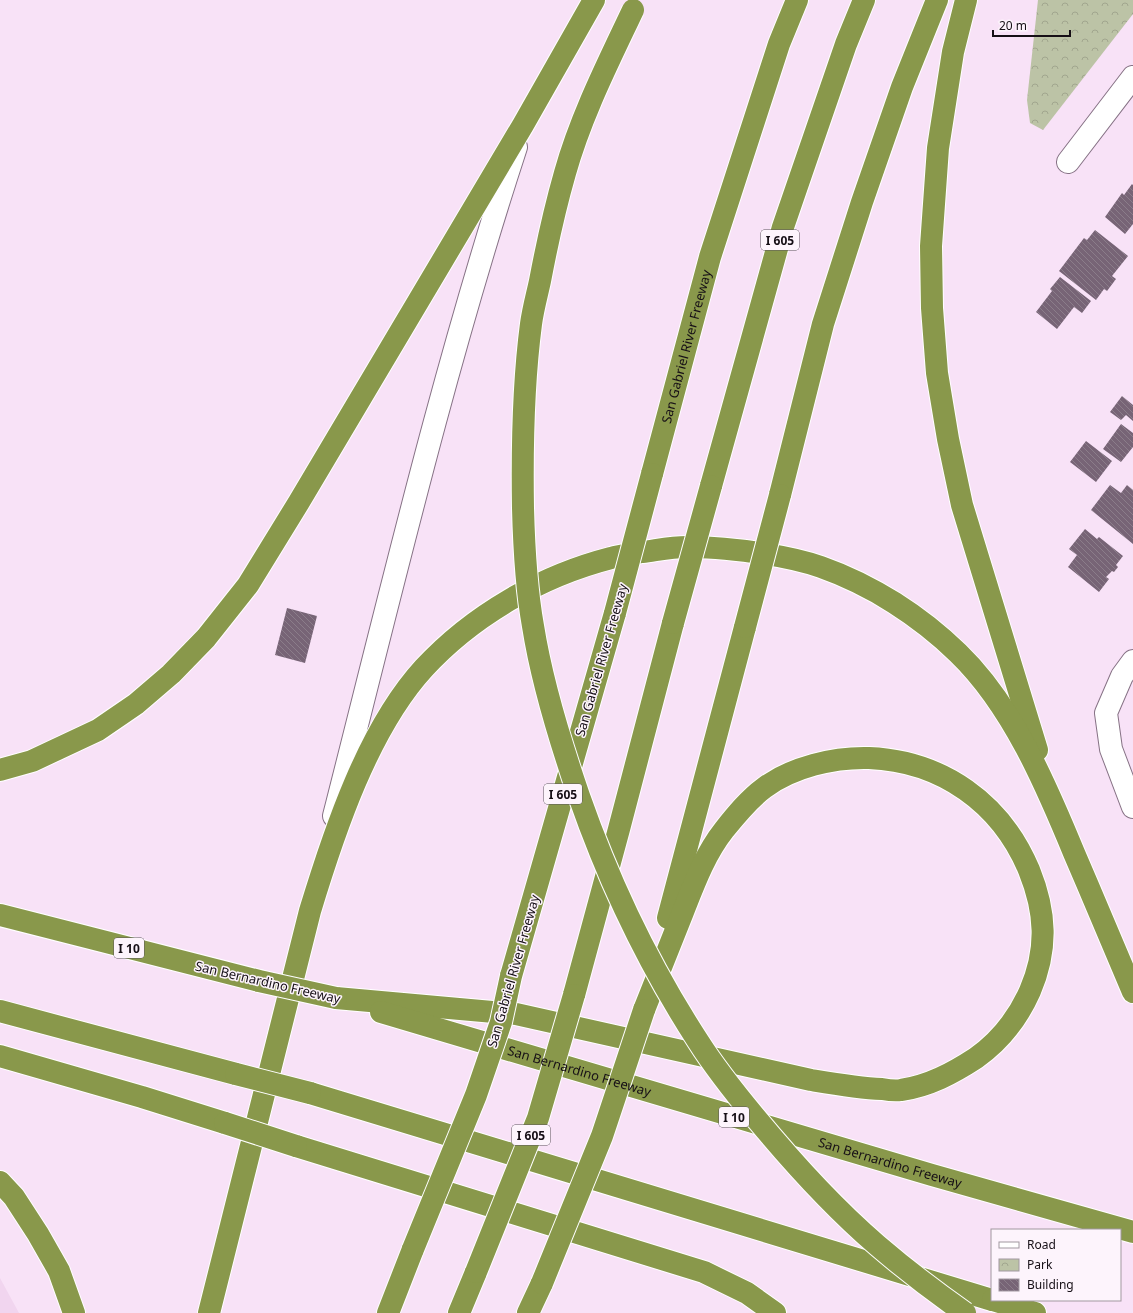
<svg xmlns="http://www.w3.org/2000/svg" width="1133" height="1313" font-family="'Noto Sans',sans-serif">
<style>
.built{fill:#f1d5ef}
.park{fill:url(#park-crowns)}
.building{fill:url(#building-back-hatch)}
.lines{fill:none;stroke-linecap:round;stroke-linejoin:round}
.minor-casing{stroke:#867285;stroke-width:24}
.highway-casing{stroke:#fff;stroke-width:24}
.minor{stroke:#fff;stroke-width:22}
.highway{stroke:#89984b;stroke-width:22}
.highway-bridge-casing{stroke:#fff;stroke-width:24;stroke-linecap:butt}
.highway-bridge{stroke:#89984b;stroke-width:22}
.labels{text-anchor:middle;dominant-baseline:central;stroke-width:3;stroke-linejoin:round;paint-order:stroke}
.shield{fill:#fdf4fc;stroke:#5b545b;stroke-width:1}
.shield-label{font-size:12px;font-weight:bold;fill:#160f16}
.street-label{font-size:13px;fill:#160f16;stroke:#fdf4fc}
</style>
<defs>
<pattern id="park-crowns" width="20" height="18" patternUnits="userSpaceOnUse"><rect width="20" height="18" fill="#bcc3a6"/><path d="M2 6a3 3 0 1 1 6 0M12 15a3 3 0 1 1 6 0" fill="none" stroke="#a1a68e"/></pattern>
<pattern id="building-back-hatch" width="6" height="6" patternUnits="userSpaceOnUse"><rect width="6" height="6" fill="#776476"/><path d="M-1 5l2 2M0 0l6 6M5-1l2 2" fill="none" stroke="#8b7d8a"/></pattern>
</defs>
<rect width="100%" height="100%" fill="#f8e2f7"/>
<!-- built -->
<path class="built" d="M0,1278L19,1313H0Z"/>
<!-- park -->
<path class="park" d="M1038,0H1133V14L1043,130L1030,123L1027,100Z"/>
<!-- building -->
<path class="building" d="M1132,184L1133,185V224L1125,234L1105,217L1122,193L1124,195Z
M1095,230L1128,256L1112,276L1116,279L1107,291L1104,289L1096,300L1059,271L1084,238L1087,240Z
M1060,277L1091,301L1082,313L1074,307L1057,329L1036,312L1052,291L1050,289Z
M1122,396L1133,405V421L1126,415L1121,420L1110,412Z
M1121,424L1133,433V447L1121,462L1103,449Z
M1086,441L1112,461L1096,482L1070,462Z
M1110,485L1121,493L1127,485L1133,490V544L1091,510Z
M1085,529L1097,539L1099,537L1123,556L1116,565L1118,567L1114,572L1112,571L1106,577L1109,579L1099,592L1068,567L1077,555L1069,549Z
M287,608L317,616L305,663L275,655Z"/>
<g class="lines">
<defs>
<path id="minor" d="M1068,162L1133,77
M1133,661L1122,676L1106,713L1111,749L1133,807
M334,816C391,592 444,367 516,147"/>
<g id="highway">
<path d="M966,0L953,52L938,148L931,246L932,308L937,373L948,439L962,505L1037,750"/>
<path id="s1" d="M652,474L710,257L779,44L797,0"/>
<path d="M711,486L783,227L846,44L864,0"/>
<path d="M780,495L823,324L862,202L902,87L937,0"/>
<path d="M0,770L32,761L98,730L136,704L171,674L206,638L248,585L299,502L523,125L594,0"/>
<path d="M0,915L259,981"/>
<path d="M668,918L745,627"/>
<path d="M511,976L615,613"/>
<path d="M574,995L619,829L673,623"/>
<path d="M336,998L516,1014L811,1080C835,1084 858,1088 882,1089C888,1090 895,1091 901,1090C929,1086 953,1073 976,1058C1000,1041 1018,1018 1030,991C1048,949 1046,912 1029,870C1001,803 942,761 869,758C834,757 792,767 764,788C749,799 736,815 724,830C705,854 694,884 683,912C670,944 657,977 644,1010"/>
<path d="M0,1011L236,1074"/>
<path id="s2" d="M381,1012L932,1175L1133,1232"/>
<path d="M0,1056L142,1097L225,1123"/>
<path d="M310,1093L992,1300"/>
<path d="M296,1146L704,1272L747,1293L775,1313"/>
<path d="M0,1182L14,1197L38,1234L59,1271L74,1313"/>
<path d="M993,1300L1035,1313"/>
<path d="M209,1313L310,911C334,832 368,729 424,668C473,615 541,576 611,558C621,555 631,554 642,552C658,550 675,546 691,547C717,547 741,550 766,554C785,557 804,561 821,567C872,585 920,616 958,653C1012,705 1046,785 1074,853C1094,899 1113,945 1133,992"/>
<path d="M388,1313L413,1249"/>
<path d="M459,1313L476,1272"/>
<path d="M528,1313L542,1283"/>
</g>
</defs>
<!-- minor casing -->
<use href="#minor" class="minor-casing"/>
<!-- highway casing -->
<use href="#highway" class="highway-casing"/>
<!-- minor -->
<use href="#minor" class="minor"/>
<!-- highway -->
<use href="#highway" class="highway"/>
<defs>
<path id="highway-bridge" d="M633,10C608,63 581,116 565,173C555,208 547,244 540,281C537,295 533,309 531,324C523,385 522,447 523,508C524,547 526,587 533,626C542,683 560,741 579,796C609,882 648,964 698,1041C715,1068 735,1093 755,1117C793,1163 833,1207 877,1245C905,1269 935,1292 965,1313
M615,613L652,474
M673,623L711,486
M745,627L780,495
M259,981L336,998
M236,1074L310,1093
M225,1123L296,1146
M413,1249L476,1095L501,1022L511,976
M476,1272L538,1118L574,995
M542,1283L602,1136L644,1010"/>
</defs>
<!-- highway-bridge casing -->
<use href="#highway-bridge" class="highway-bridge-casing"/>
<!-- highway-bridge -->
<use href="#highway-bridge" class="highway-bridge"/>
</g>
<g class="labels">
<!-- shield labels -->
<g class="shield">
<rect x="761" y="230" width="38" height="20" rx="3"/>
<rect x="544" y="784" width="38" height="20" rx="3"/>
<rect x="114" y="938" width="30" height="20" rx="3"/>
<rect x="719" y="1107" width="30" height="20" rx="3"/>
<rect x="512" y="1125" width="38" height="20" rx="3"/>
</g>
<g class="shield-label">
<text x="780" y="240">I 605</text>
<text x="563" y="794">I 605</text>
<text x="129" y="948">I 10</text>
<text x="734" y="1117">I 10</text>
<text x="531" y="1135">I 605</text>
</g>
<!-- street labels -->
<g class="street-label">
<text stroke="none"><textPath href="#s1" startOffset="132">San Gabriel River Freeway</textPath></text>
<text transform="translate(601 660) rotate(-74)">San Gabriel River Freeway</text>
<text transform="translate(513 971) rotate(-74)">San Gabriel River Freeway</text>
<text transform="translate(268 982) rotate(13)">San Bernardino Freeway</text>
<text stroke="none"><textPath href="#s2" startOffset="207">San Bernardino Freeway</textPath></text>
<text stroke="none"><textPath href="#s2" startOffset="531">San Bernardino Freeway</textPath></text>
</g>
</g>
<!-- legend -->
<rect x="991" y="1229" width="130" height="72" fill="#fdf4fc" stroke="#a198a0"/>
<rect x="999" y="1242" width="20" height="6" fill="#ffffff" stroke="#a198a0"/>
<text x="1027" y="1249" font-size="12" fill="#160f16">Road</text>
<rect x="999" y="1259" width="20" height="12" fill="url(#park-crowns)" stroke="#a198a0"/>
<text x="1027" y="1269" font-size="12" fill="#160f16">Park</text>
<rect x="999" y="1279" width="20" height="12" fill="url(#building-back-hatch)" stroke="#a198a0"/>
<text x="1027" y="1289" font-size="12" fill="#160f16">Building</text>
<!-- scale -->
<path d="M993 30v6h77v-6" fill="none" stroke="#160f16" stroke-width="2"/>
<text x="999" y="30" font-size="12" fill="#160f16" stroke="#fdf4fc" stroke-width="3" paint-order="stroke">20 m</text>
</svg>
